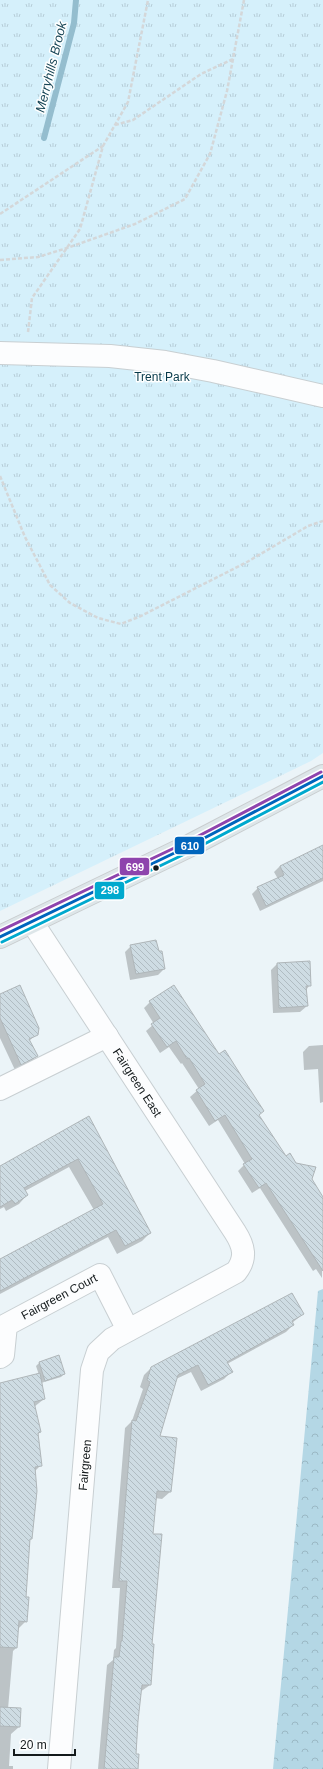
<svg xmlns="http://www.w3.org/2000/svg" width="323" height="1769" font-family="Arial,sans-serif">
<style>
.forest{fill:url(#forest-crowns)}
.park{fill:url(#park-tufts)}
.shadow{fill:#0003}
.lines{fill:none;stroke-linecap:round;stroke-linejoin:round}
.stream{stroke:#94bdce;stroke-width:6}
.building{fill:url(#building-back-hatch);stroke:#afb6b9}
.minor-casing{stroke:#c8cfd2;stroke-width:24}
.major-casing{stroke:#c9cdcf;stroke-width:24}
.path{stroke:#d4d7d9;stroke-width:2.5;stroke-dasharray:4 2;stroke-linecap:butt}
.minor{stroke:#fcfdfe;stroke-width:22}
.major{stroke:#dde6e9;stroke-width:22}
.bus-1-casing{stroke:#fff;stroke-width:6}
.bus-2-casing{stroke:#fff;stroke-width:6}
.bus-3-casing{stroke:#fff;stroke-width:6}
.bus-1{stroke:#0065bd;stroke-width:3}
.bus-2{stroke:#00a9ce;stroke-width:3}
.bus-3{stroke:#8e44ad;stroke-width:3}
.bus-dot{fill:#141a1c;stroke:#fff;stroke-width:1.5}
.labels{text-anchor:middle;dominant-baseline:central;stroke-width:3;stroke-linejoin:round;paint-order:stroke}
.park-label{font-size:12px;fill:#073a4a;stroke:#fff}
.street-label{font-size:12px;fill:#141a1c;stroke:#fff}
.water-label{font-size:13px;font-style:italic;fill:#164556;stroke:#fff}
.line-badge{stroke:#fff;stroke-width:1.5}
.badge-label{font-size:11px;text-anchor:middle;font-weight:bold;fill:#fff}
</style>
<defs>
<pattern id="forest-crowns" width="20" height="18" patternUnits="userSpaceOnUse"><rect width="20" height="18" fill="#b4d7e5"/><path d="M2 6a3 3 0 1 1 6 0M12 15a3 3 0 1 1 6 0" fill="none" stroke="#9ab8c4"/></pattern>
<pattern id="park-tufts" width="24" height="20" patternUnits="userSpaceOnUse"><rect width="24" height="20" fill="#d5f0fb"/><path d="M3 7l-1-3M5 7V3M7 7l1-3M15 17l-1-3M17 17v-4M19 17l1-3" fill="none" stroke="#b6cdd7"/></pattern>
<pattern id="building-back-hatch" width="6" height="6" patternUnits="userSpaceOnUse"><rect width="6" height="6" fill="#cedce3"/><path d="M-1 5l2 2M0 0l6 6M5-1l2 2" fill="none" stroke="#b0bcc2"/></pattern>
</defs>
<rect width="100%" height="100%" fill="#ebf4f8"/>
<!-- forest -->
<path class="forest" d="M323,1289V1769H273L318,1291Z"/>
<!-- park -->
<path class="park" d="M0,0H323V753L311,761L0,911Z"/>
<!-- shadow -->
<path class="shadow" d="M323,854V881L260,911L252,894L258,888L278,879L274,872L280,866Z
M131,946L158,952L164,969L158,975L130,980L125,952Z
M277,964L310,985L306,990L307,1006L300,1012L273,1013L271,970Z
M0,995L37,1034L29,1041L36,1056L31,1062L15,1070L0,1038Z
M150,1002L258,1116L285,1157L311,1180L323,1199L322,1278L316,1269L313,1271L260,1188L252,1193L238,1171L245,1164L218,1120L209,1126L190,1097L199,1089L182,1063L181,1064L169,1047L160,1053L146,1031L154,1024L144,1008Z
M323,1045V1102L320,1103L318,1069L304,1070L303,1052L309,1046Z
M88,1117L150,1233L142,1241L117,1254L108,1237L0,1294V1260L94,1210L69,1167L25,1191L27,1195L19,1204L6,1211L4,1207L0,1209V1168Z
M303,1314L292,1323L293,1325L286,1332L227,1364L231,1372L224,1379L201,1391L191,1372L176,1379L158,1437L170,1492L162,1499L155,1498L152,1535L150,1685L140,1692L135,1755L137,1769H98L107,1665L113,1660L114,1650L116,1648L120,1588H112L125,1428L132,1421L143,1389L140,1387L144,1375L151,1368Z
M58,1356L64,1374L61,1377L41,1383L44,1399L34,1407L40,1432L37,1435L41,1465L34,1472L31,1539L29,1541L25,1598L26,1621L18,1629L16,1648L13,1651L8,1709L19,1727L11,1734L9,1766H13V1769H0V1384L39,1375L36,1366L39,1363Z"/>
<g class="lines">
<!-- stream -->
<path class="stream" d="M44,138L74,23L76,0"/>
</g>
<!-- building -->
<path class="building" d="M323,845V878L266,906L257,887L284,875L280,866Z
M156,940L159,951H162L165,969L136,974L130,945Z
M310,961L311,986H306L308,1006L279,1008L277,963Z
M20,985L39,1028L38,1035L29,1039L38,1056L21,1065L0,1018V994Z
M174,985L219,1054L225,1050L242,1077L264,1111L259,1115L286,1156L290,1153L296,1163L316,1167L312,1179L323,1197V1271L266,1183L259,1188L243,1164L252,1159L225,1115L215,1121L196,1090L205,1084L189,1058L187,1059L176,1041L167,1047L151,1024L160,1018L149,1001Z
M89,1116L151,1233L125,1246L116,1230L0,1291V1259L103,1204L78,1159L24,1188L28,1195L15,1204L12,1200L0,1207V1166Z
M292,1293L304,1314L292,1321L294,1325L227,1362L233,1372L208,1385L198,1365L178,1375L160,1436L177,1438L171,1492L157,1491L153,1534H162L152,1644H154L151,1685H142L138,1721L136,1754H139L138,1769H104L114,1657H119L121,1641H122L127,1581H119L132,1420L136,1421L150,1382L147,1380L151,1367Z
M59,1355L65,1374L45,1381L39,1362Z
M40,1373L45,1399L34,1402L41,1432L38,1433L42,1466L35,1467L37,1491L32,1539H30L26,1597H29L27,1622L19,1621L17,1648L0,1647V1383Z
M0,1707L21,1708L20,1727L0,1726Z"/>
<g class="lines">
<defs>
<g id="minor">
<path d="M0,353L110,356L165,362L213,371L323,396"/>
<path id="s1" d="M32,922L235,1232C244,1246 247,1258 236,1272L112,1339L98,1352L92,1370L59,1769"/>
<path d="M0,1089L107,1036"/>
<path id="s2" d="M0,1357L3,1355L6,1325L100,1275L128,1330"/>
</g>
<path id="major" d="M0,937L191,845L323,776"/>
</defs>
<!-- minor casing -->
<use href="#minor" class="minor-casing"/>
<!-- major casing -->
<use href="#major" class="major-casing"/>
<!-- path -->
<path class="path" d="M115,125L133,120L201,74L233,59
M0,214L103,146
M0,260L38,257L67,248L135,224L185,199L210,154L227,91L244,0
M28,332L32,298L80,229L103,146L128,102L148,0
M0,476L25,537L50,585L70,603L98,618L121,624L141,616L247,562L308,526L323,521"/>
<!-- minor -->
<use href="#minor" class="minor"/>
<!-- major -->
<use href="#major" class="major"/>
<defs>
<path id="bus-1" d="M0,937L191,845L323,776"/>
<path id="bus-2" d="M2,942L193,850L323,782"/>
<path id="bus-3" d="M0,931L189,841L321,772"/>
</defs>
<!-- bus-1 casing -->
<use href="#bus-1" class="bus-1-casing"/>
<!-- bus-2 casing -->
<use href="#bus-2" class="bus-2-casing"/>
<!-- bus-3 casing -->
<use href="#bus-3" class="bus-3-casing"/>
<!-- bus-1 -->
<use href="#bus-1" class="bus-1"/>
<!-- bus-2 -->
<use href="#bus-2" class="bus-2"/>
<!-- bus-3 -->
<use href="#bus-3" class="bus-3"/>
</g>
<!-- markers -->
<circle class="bus-dot" cx="156" cy="868" r="3.5"/>
<g class="labels">
<!-- park labels -->
<g class="park-label">
<text x="162" y="377">Trent Park</text>
</g>
<!-- street labels -->
<g class="street-label">
<text stroke="none"><textPath href="#s1" startOffset="192">Fairgreen East</textPath></text>
<text stroke="none"><textPath href="#s2" startOffset="94">Fairgreen Court</textPath></text>
<text transform="translate(85 1465) rotate(-85)">Fairgreen</text>
</g>
<!-- water labels -->
<g class="water-label">
<text transform="translate(51 67) rotate(-76)">Merryhills Brook</text>
</g>
</g>
<g class="line-badge">
<rect x="174" y="836" width="31" height="19" rx="4" fill="#0065bd"/>
<rect x="119" y="857" width="31" height="19" rx="4" fill="#8e44ad"/>
<rect x="94" y="881" width="31" height="19" rx="4" fill="#00a9ce"/>
</g>
<g class="badge-label">
<text x="190" y="850">610</text>
<text x="135" y="871">699</text>
<text x="110" y="894">298</text>
</g>
<!-- scale -->
<path d="M14 1749v6h61v-6" fill="none" stroke="#141a1c" stroke-width="2"/>
<text x="20" y="1749" font-size="12" fill="#141a1c" stroke="#ffffff" stroke-width="3" paint-order="stroke">20 m</text>
</svg>
